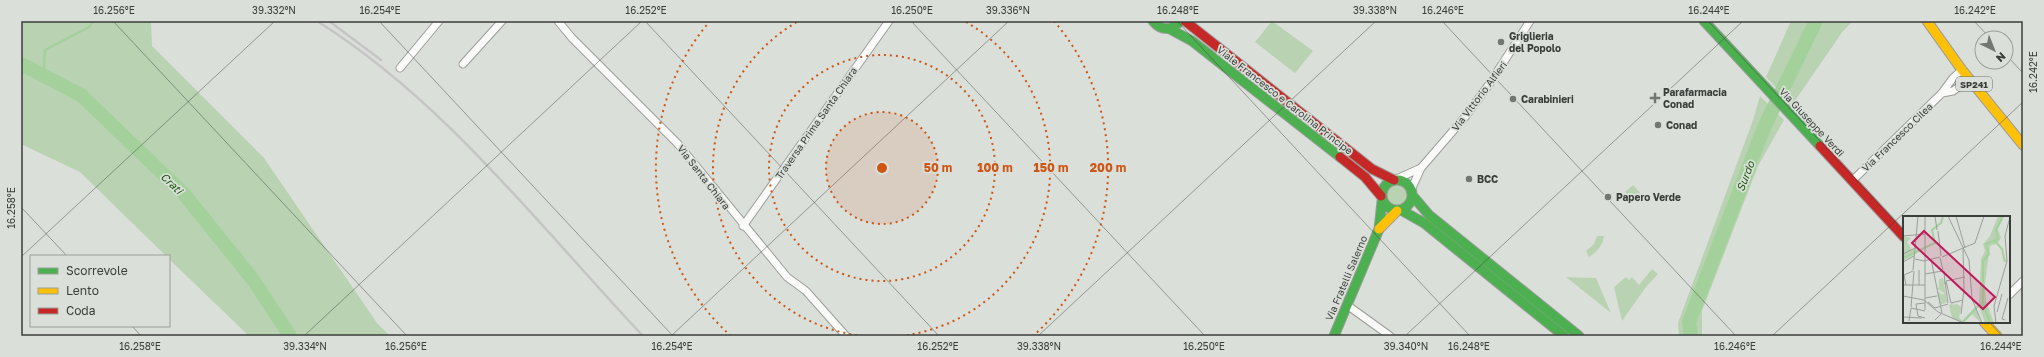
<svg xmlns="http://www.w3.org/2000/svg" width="2044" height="357" font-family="'Golos Text',sans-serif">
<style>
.green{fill:#b8d2b2}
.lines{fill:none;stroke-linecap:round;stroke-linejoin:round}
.stream{stroke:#a4d19b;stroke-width:2.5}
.river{stroke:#a4d19b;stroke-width:14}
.street-casing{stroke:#9b9e9b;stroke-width:9}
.fast-casing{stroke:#9b9e9b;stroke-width:11}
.slow-casing{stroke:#9b9e9b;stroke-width:11}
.jam-casing{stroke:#9b9e9b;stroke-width:11}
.street{stroke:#fafaf9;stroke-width:7}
.fast{stroke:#4caf50;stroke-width:9}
.slow{stroke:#ffc107;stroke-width:9}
.jam{stroke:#c62828;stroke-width:9}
.rail{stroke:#c4c5c4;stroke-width:2.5}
.ticks{fill:none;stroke:#3b3d3b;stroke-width:1;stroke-opacity:0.45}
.ring{fill:none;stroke:#ce5513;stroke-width:2;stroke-dasharray:2 4}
.poi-dot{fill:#737673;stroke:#dae0d9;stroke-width:1.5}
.labels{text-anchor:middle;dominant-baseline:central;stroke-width:3.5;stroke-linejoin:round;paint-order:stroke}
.shield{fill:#dae0d9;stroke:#6b6e6a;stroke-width:1}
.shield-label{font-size:9px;font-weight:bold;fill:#3b3d3b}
.poi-label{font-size:10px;font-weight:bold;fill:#3b3d3b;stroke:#dae0d9;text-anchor:start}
.street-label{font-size:10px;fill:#3b3d3b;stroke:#dae0d9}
.water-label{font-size:11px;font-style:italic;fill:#1c570d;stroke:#dae0d9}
.inset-river{fill:none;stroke:#a4d19b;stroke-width:2}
.inset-road{fill:none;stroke:#9b9e9a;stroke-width:1}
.view{fill:#c2185b;fill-opacity:0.15;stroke:#c2185b;stroke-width:2}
.inset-edge{fill:none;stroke:#3b3d3b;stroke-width:2}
.centre{fill:#ce5513;stroke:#dae0d9;stroke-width:2}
.ring-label{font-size:12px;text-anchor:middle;font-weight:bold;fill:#ce5513;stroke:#dae0d9;stroke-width:3.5;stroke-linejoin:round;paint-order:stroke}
.neatline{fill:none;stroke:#3b3d3b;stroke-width:1.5}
.ticks-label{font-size:10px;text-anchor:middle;fill:#3b3d3b}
</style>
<rect width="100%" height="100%" fill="#dbdfda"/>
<!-- green -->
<path class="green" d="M21,21H151L152,46L264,158L377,323L390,336H249L169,259V256H166L80,172L21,144Z
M1272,21L1313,51L1295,73L1255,42Z
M1791,21H1853L1843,31L1792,105L1766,77Z
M1760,96L1784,120L1758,166L1702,311V336H1679L1678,323L1753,120Z
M1387 196a11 11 0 1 1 22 0a11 11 0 1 1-22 0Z
M1633,185L1642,195L1634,202L1625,192Z
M1597,236H1604C1603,245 1597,252 1589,257L1586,251L1594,244Z
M1652,269L1658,274L1646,287L1622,321L1614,287L1626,277L1629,280L1632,277L1639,285Z
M1566,277L1596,278L1611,313Z"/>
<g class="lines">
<!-- stream -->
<path class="stream" d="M55,82L44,70L45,50L89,27L93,21"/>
<!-- river -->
<path class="river" d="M21,64L81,95L184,194L254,281L290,336
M1691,336L1689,322L1758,143L1768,119L1816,21"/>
<defs>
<path id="street" d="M558,21L572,38L678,144L787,277L806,291L846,336
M463,64L502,21
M400,68L439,21
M1942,93L1953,91L1970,79
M1394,180L1421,168
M1852,181L1942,93L1953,78L1962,70
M1411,190L1421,168L1465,117L1490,83L1530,21
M743,226L889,21
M2009,295L2023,281
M1347,305L1390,336"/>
<path id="fast" d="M1153,21C1161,31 1172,31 1180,21
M1704,21L1820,146
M1170,29L1192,41L1340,157
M1382 195a15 15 0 1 1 30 0a15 15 0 1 1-30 0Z
M1412,195L1429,215L1579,336
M1401,210L1424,223L1564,336
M1334,336L1379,229L1382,201"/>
<path id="slow" d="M1927,21L1962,70L2023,145
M1379,229L1397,211
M1984,322L1997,336"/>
<path id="jam" d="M1185,21L1372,169L1394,180
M1820,146L1904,237
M1340,157L1365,177L1381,196"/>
</defs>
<!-- street casing -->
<use href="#street" class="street-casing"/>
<!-- fast casing -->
<use href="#fast" class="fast-casing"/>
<!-- slow casing -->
<use href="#slow" class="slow-casing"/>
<!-- jam casing -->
<use href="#jam" class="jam-casing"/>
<!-- street -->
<use href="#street" class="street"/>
<!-- fast -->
<use href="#fast" class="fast"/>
<!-- slow -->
<use href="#slow" class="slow"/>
<!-- jam -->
<use href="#jam" class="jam"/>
<!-- rail -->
<path class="rail" d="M317,21C446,102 540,227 643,336
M329,21L381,60"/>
</g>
<!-- ticks -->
<path class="ticks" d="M113,21L407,336M379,21L673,336M645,21L939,336M911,21L1205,336M1177,21L1470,336M1442,21L1736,336M1708,21L1904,231M1974,21L1990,38M2006,55L2023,73M21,207L67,256M21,257L275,21M1989,322L2002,336M132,326L141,336M304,336L642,21M671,336L1009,21M1038,336L1376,21M1405,336L1743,21M1772,336L2023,102"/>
<!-- distance rings -->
<circle cx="882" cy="168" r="56" fill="#ce5513" fill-opacity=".12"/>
<g class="ring">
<circle cx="882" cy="168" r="56"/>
<circle cx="882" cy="168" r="113"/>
<path d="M863 336A169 169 0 0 1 797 22M966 22A169 169 0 0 1 901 336"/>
<path d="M731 336A226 226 0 0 1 710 21M1054 21A226 226 0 0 1 1033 336"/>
</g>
<!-- markers -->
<g class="poi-dot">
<circle cx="1501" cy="42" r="4"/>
<path d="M1653 92h4v4h4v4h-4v4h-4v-4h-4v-4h4z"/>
<circle cx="1513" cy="99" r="4"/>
<circle cx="1658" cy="125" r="4"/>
<circle cx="1469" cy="179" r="4"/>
<circle cx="1608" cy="197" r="4"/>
</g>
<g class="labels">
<!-- shield labels -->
<rect class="shield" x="1956" y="77" width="36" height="14" rx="3"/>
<g class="shield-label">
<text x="1974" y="84">SP241</text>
</g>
<!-- poi labels -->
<g class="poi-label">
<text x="1509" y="36">Griglieria<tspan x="1509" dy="12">del Popolo</tspan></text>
<text x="1663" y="92">Parafarmacia<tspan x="1663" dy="12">Conad</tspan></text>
<text x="1521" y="99">Carabinieri</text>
<text x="1666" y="125">Conad</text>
<text x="1477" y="179">BCC</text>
<text x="1616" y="197">Papero Verde</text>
</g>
<!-- street labels -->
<g class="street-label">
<text transform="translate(1479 96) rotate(-53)">Via Vittorio Alfieri</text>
<text transform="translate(1285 100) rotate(38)">Viale Francesco e Carolina Principe</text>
<text transform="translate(1812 122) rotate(47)">Via Giuseppe Verdi</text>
<text transform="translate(816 123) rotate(-55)">Traversa Prima Santa Chiara</text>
<text transform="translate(1897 137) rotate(-44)">Via Francesco Cilea</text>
<text transform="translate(704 177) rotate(52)">Via Santa Chiara</text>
<text transform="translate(1346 278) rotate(-67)">Via Fratelli Salerno</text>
</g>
<!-- water labels -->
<g class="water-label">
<text transform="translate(1745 176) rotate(-69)">Surdo</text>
<text transform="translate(172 183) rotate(44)">Crati</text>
</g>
</g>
<!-- overview -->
<g transform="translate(1903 216)">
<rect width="107" height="107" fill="#dbdfda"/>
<path d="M95,0H101L95,13L98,22L95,27L87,30L82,67L83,85L91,107H82L76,91L73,93L78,107L69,98L61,106L68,107H59L49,102L46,89L51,87L49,89L54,88L58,91L60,85L56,101L59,105L76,87L78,43L82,35L80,28L87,20ZM0,20L8,22L4,26L9,34L21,33L0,45ZM40,62L44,86L37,89L34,75L40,79L41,77L34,72H36V63Z" fill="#b8d2b2"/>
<path class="inset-river" d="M92,25L99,33L102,46M0,42L32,27L29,14L38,7L40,0M60,106L74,91L81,88M87,107L80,87V45L86,38L83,28L95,23L93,14L100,0"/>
<path class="inset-road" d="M22,0V94M32,0L34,14M45,0L66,44L69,83L79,107M53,0L62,32M35,15L38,40M0,20L22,18M0,38L14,31M39,41L72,27L81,0M37,42L40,54M12,43L21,45L37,41M28,43L39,97L32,104M0,46L11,40M10,54L15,0M16,54V69M41,55L42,68M22,58L39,55M42,66L45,87M0,69H22M3,69L1,59L10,55M0,80L21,84L35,96L61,107M22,82L34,80M25,86L32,92L45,88M22,87L13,88L15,100L22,102M48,87L43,65L62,61M48,87L60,84M8,91L11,55M8,92L22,95M94,96L99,78M58,98L61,73L60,33M0,101L19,102M102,104L99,103L105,82M6,105L8,92M93,107L91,90L104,45L102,20L107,1"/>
<path class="view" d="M21,15L92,81L80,93L9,27Z"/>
<rect width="107" height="107" class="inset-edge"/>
</g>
<circle cx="882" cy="168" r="6" class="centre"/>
<g class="ring-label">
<text x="938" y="172">50 m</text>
<text x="995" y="172">100 m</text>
<text x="1051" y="172">150 m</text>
<text x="1108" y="172">200 m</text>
</g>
<!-- border -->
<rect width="2044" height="357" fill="none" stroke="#dae0d9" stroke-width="44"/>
<!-- legend -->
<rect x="30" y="255" width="140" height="72" fill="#dae0d9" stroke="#9a9f9a"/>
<rect x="38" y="268" width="20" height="6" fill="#4caf50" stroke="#9a9f9a"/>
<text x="66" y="275" font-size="12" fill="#3b3d3b">Scorrevole</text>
<rect x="38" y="288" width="20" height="6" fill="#ffc107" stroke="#9a9f9a"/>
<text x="66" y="295" font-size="12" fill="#3b3d3b">Lento</text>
<rect x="38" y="308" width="20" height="6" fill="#c62828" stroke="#9a9f9a"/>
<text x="66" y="315" font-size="12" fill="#3b3d3b">Coda</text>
<!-- north arrow -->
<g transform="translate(1994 50) rotate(137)"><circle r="19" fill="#dae0d9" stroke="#9a9f9a"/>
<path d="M0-3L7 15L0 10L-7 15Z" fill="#737673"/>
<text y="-6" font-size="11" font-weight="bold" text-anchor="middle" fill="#3b3d3b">N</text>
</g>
<rect x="22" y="22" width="2000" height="313" class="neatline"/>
<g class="ticks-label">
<text x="114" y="14">16.256°E</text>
<text x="274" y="14">39.332°N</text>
<text x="380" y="14">16.254°E</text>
<text x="646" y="14">16.252°E</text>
<text x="912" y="14">16.250°E</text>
<text x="1008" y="14">39.336°N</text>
<text x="1178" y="14">16.248°E</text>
<text x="1375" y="14">39.338°N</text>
<text x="1443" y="14">16.246°E</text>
<text x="1709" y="14">16.244°E</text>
<text x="1975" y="14">16.242°E</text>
<text transform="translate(2033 72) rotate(-90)" y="4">16.242°E</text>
<text transform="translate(11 208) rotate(-90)" y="4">16.258°E</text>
<text x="140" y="350">16.258°E</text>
<text x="305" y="350">39.334°N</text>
<text x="406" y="350">16.256°E</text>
<text x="672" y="350">16.254°E</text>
<text x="938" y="350">16.252°E</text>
<text x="1039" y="350">39.338°N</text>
<text x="1204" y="350">16.250°E</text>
<text x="1406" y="350">39.340°N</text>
<text x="1469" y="350">16.248°E</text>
<text x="1735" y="350">16.246°E</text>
<text x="2001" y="350">16.244°E</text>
</g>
</svg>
